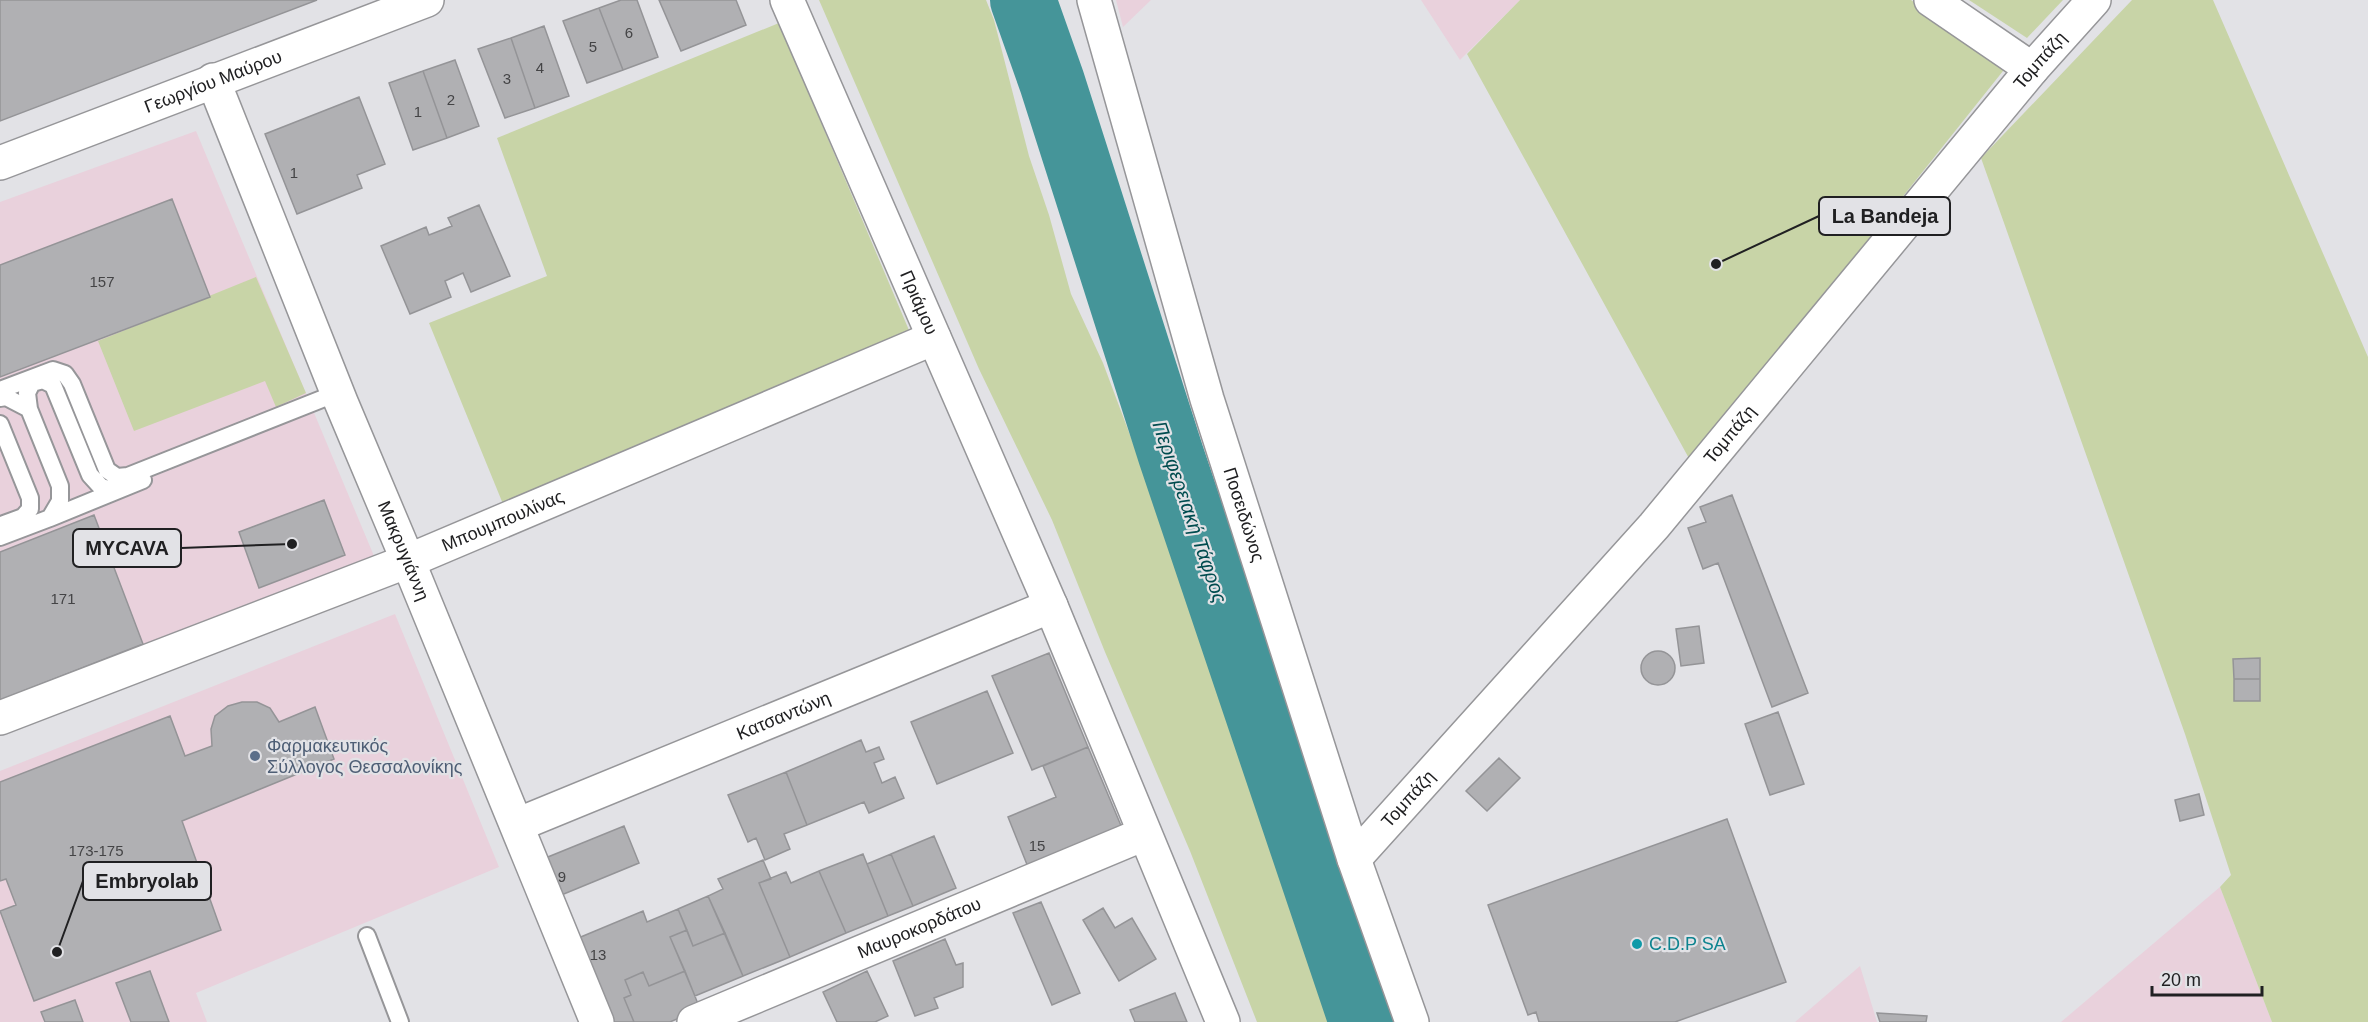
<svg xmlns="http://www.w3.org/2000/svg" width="2368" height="1022" font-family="Helvetica,sans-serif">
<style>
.commercial{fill:#e9d1dc}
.green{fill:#c8d4a7}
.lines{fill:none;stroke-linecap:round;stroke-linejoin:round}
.river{stroke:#459599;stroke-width:66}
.building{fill:#b0b0b3;stroke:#949497;stroke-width:1.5}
.service-casing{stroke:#969699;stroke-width:20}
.minor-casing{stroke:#969699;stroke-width:36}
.tertiary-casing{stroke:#969699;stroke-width:36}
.service{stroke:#fff;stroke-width:16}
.minor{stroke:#fff;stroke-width:33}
.tertiary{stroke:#fff;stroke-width:33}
.service-dot{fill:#5c6f8a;stroke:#e2e2e6;stroke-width:2}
.culture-dot{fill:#0f9aa8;stroke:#e2e2e6;stroke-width:2}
.labels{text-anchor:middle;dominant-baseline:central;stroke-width:4.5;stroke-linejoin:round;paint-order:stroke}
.number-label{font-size:15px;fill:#444446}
.street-label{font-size:18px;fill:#202022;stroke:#e2e2e6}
.service-label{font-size:18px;fill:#4e5e75;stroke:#e2e2e6;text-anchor:start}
.culture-label{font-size:18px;fill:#0d838f;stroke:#e2e2e6;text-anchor:start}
.water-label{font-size:20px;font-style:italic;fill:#004c4f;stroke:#e2e2e6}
.leader{fill:none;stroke:#202022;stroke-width:2}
.callout-dot{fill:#202022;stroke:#e2e2e6;stroke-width:2}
.callout{fill:#e2e2e6;stroke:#202022;stroke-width:2}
.callout-label{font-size:20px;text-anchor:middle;font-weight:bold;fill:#202022}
</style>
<rect width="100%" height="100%" fill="#e2e2e6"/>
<!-- commercial -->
<path class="commercial" d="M1116,0H1151L1123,27Z
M1421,0H1520L1460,60Z
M196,131L374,556L0,706V202Z
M395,614L499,867L196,993L207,1022H0V771Z
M2220,887L2272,1022H2061Z
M1860,966L1877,1022H1795Z"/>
<!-- green -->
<path class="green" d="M819,0H986L994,20L1029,156L1049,215L1071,294L1103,363L1218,670L1339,1022H1257L1190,851L1105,652L1052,520L979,369Z
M1520,0H1911L2007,66L1691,462L1467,54Z
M1969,0H2063L2027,38Z
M2132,0H2213L2368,357V1022H2272L2220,887L2231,875L2185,734L1981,158Z
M779,23L911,335L503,504L429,323L547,276L497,138Z
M256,277L306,393L276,407L265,381L134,431L98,341Z"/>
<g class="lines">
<!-- river -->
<path class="river" d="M1023,0L1052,82L1171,455L1362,1022"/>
</g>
<!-- building -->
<path class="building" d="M0,0H317L0,121Z
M621,0H637L658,57L623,70L599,8Z
M659,0H736L746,25L681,51Z
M599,8L623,70L587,83L563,21Z
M544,26L569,96L535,108L511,38Z
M511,38L535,108L505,118L478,49Z
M455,60L479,126L447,138L423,71Z
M423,71L447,138L413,150L389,83Z
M359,97L385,164L357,175L362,188L297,214L265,134Z
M172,199L210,297L0,377V265Z
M479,205L510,276L471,292L463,273L445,281L451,297L410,314L381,246L426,227L429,235L452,226L448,218Z
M1732,495L1808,693L1772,707L1718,563L1703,569L1688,528L1706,522L1700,507Z
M324,500L345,555L259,588L239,532Z
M94,515L143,644L0,700V552Z
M1699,626L1704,663L1681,666L1676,629Z
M1641 668a17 17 0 1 1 34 0a17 17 0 1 1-34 0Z
M1049,653L1088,747L1032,770L992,676Z
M2260,658V679H2234L2233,659Z
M2234,679H2260V701H2234Z
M987,691L1013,753L937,784L911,722Z
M242,702H257L270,708L279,722L315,707L334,759L182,821L221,930L34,1001L0,911L16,905L6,879L0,881V782L170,716L185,756L212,746L211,729L215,716L228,706Z
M1778,712L1804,784L1770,795L1745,724Z
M861,740L866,752L879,747L884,759L874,763L882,783L895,777L904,798L869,813L864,802L807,825L786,772Z
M1088,747L1122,828L1028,867L1008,817L1056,797L1043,766Z
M1499,758L1520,778L1487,811L1466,791Z
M786,772L807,825L784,834L790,849L765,860L756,838L748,842L728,795Z
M2199,794L2204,815L2180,821L2175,800Z
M1727,819L1786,982L1675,1022H1539L1536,1012L1528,1015L1488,905Z
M624,826L639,863L559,896L543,859Z
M934,836L956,888L913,906L891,854Z
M863,854L888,916L846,933L819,871Z
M891,854L913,906L888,916L867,864Z
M763,860L771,879L759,883L790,957L743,976L708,896L723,889L718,879Z
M819,871L846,933L790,957L759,883L786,872L791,883Z
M708,896L725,933L693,946L678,909Z
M1041,902L1080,993L1052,1005L1013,913Z
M1103,908L1115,928L1132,918L1156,959L1119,981L1083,920Z
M678,909L687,930L670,937L685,971L649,986L643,972L625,980L631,995L624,998L634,1022H611L576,939L643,911L647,922Z
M687,930L693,946L725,933L743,976L695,996L670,937Z
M945,939L956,965L963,963V987L934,998L938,1008L915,1016L893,961Z
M150,971L169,1022H131L116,983Z
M685,971L700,1009L670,1022H634L624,998L631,995L625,980L643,972L649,986Z
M867,971L888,1016L875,1022H837L823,992Z
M1175,993L1187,1022H1135L1130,1010Z
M75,1000L83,1022H45L41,1012Z
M1877,1013L1927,1016L1926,1022H1880Z"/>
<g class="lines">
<defs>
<path id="service" d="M0,390L53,370L65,374L72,384L107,470L117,477L128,476L337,393
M0,398L6,397L29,409L60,486V501L50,518L0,537
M29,409L27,393L32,383L43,380L53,385L90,475L101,487L116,491
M0,424L30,498V509L23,517L4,524
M50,518L143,480
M367,936L400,1022"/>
<g id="minor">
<path id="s1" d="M787,0L1051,606L1223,1022"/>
<path d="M1931,0L2032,69"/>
<path id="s2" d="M213,80L341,402L408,561L597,1022"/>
<path id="s3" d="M0,163L427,0"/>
<path id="s4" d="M0,718L408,561L934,338"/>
<path id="s5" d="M517,825L1051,606"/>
<path id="s6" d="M1354,859L1654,526L2032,69L2094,0"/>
<path id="s7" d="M694,1022L1144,834"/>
</g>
<g id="tertiary">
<path id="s8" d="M1094,0L1207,399L1354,859L1412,1022"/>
</g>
</defs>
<!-- service casing -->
<use href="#service" class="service-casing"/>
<!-- minor casing -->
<use href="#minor" class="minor-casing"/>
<!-- tertiary casing -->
<use href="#tertiary" class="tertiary-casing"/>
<!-- service -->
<use href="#service" class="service"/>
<!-- minor -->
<use href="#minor" class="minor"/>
<!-- tertiary -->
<use href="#tertiary" class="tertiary"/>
</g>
<!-- markers -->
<circle class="service-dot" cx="255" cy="756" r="6"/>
<circle class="culture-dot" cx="1637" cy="944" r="6"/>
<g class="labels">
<!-- number labels -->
<g class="number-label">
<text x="629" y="32">6</text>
<text x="593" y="46">5</text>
<text x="540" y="67">4</text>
<text x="507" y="78">3</text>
<text x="451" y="99">2</text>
<text x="418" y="111">1</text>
<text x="294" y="172">1</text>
<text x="102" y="281">157</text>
<text x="63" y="598">171</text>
<text x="1037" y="845">15</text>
<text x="96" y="850">173-175</text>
<text x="562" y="876">9</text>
<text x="598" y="954">13</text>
</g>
<!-- street labels -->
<g class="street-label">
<text stroke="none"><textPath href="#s6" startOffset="1053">Τομπάζη</textPath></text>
<text stroke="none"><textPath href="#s3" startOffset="228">Γεωργίου Μαύρου</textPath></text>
<text stroke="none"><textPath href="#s1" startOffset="330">Πριάμου</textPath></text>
<text stroke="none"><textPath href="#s6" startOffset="567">Τομπάζη</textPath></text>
<text stroke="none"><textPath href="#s8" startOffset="536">Ποσειδώνος</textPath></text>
<text stroke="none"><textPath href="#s4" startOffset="540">Μπουμπουλίνας</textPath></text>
<text stroke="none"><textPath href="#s2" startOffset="508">Μακρυγιάννη</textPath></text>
<text stroke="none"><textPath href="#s5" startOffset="288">Κατσαντώνη</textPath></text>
<text stroke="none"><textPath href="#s6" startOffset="81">Τομπάζη</textPath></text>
<text stroke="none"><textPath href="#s7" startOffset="244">Μαυροκορδάτου</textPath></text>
</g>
<!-- service labels -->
<g class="service-label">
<text x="267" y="746">Φαρμακευτικός<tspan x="267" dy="21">Σύλλογος Θεσσαλονίκης</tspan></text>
</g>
<!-- culture labels -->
<g class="culture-label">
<text x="1649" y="944">C.D.P SA</text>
</g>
<!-- water labels -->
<g class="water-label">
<text transform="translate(1190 512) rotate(71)">Περιφερειακή Τάφρος</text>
</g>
</g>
<!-- callouts -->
<path class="leader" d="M1716 264L1819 216M292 544L181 548M57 952L83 881"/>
<g class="callout-dot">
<circle cx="1716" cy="264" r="6"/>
<circle cx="292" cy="544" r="6"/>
<circle cx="57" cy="952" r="6"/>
</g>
<g class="callout">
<rect x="1819" y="197" width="131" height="38" rx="6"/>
<rect x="73" y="529" width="108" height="38" rx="6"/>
<rect x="83" y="862" width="128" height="38" rx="6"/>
</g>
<g class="callout-label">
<text x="1885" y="223">La Bandeja</text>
<text x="127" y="555">MYCAVA</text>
<text x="147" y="888">Embryolab</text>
</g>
<!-- scale -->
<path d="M2152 986v9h110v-9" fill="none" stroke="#202022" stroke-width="3"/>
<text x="2161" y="986" font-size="18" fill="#202022" stroke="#e2e2e6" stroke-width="4.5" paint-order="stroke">20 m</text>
</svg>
